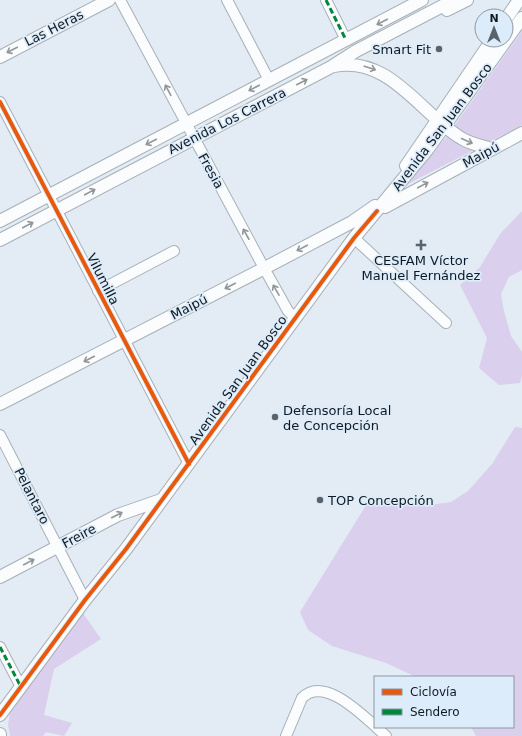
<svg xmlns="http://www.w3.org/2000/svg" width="522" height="736" font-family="'DejaVu Sans',sans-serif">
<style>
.green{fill:#dacfed}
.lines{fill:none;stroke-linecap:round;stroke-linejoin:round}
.minor-casing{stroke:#a7b0b7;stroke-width:12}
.major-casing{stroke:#a7b0b7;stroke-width:14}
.minor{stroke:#fbfcfd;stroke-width:10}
.major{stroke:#fbfcfd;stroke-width:12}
.quiet{stroke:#00873e;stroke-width:3;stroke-dasharray:6 3;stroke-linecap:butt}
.cycleway-casing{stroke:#ddecfa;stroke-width:6}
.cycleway{stroke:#e8590c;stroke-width:4}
.oneway{stroke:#91969a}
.poi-dot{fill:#5a636b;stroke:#ddecfa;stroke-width:1.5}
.labels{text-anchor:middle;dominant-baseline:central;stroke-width:3.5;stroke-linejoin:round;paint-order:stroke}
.street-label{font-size:13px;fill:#101921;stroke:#ddecfa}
.poi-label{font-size:13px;fill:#101921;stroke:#ddecfa;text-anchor:start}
</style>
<rect width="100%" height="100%" fill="#e3ecf4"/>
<!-- green -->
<path class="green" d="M522,31V125L404,186L447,136Z
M522,211V270L509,277L501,294L504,311L511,336L522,352V375L520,383L499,385L479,368L487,338L460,285L480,267L500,234Z
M515,427L522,428V736H476L471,727H513V677H416L386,663L332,646L308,630L300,612L368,502L399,501L423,506L451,502L468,491L492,464Z
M83,613L101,639L54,669L44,715L72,723L64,736L46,732L43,736H10L8,725L11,705Z"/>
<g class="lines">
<defs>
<path id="minor" d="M120,0L264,268L288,311L295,318
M227,0L269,80
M326,0L346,40
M0,102L189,464
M354,238L446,323
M98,291L174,251
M0,435L85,600
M0,647L21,687
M376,727L386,736
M286,736L302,698C323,676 359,712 375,726"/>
<path id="major" d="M447,10L467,0
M506,19L519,0
M0,57L109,0
M334,66C389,55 420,113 461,138C470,144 482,146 493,149
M406,166L492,40
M385,207L522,133
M0,221L422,0
M0,240L331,67L356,51L454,0
M0,404L259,271L352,222L375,206
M0,577L118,515L161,500
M0,715L85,600L126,549L354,238L427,150L522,18
M0,734V736"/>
</defs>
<!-- minor casing -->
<use href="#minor" class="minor-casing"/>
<!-- major casing -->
<use href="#major" class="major-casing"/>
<!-- minor -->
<use href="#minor" class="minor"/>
<!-- major -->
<use href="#major" class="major"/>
<!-- quiet -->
<path class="quiet" d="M326,0L346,40
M0,647L21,687"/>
<defs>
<path id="cycleway" d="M0,102L189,464
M0,715L85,600L126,549L354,238L377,211"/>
</defs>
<!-- cycleway casing -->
<use href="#cycleway" class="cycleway-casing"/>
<!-- cycleway -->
<use href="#cycleway" class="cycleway"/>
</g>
<!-- one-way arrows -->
<defs><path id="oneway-shaft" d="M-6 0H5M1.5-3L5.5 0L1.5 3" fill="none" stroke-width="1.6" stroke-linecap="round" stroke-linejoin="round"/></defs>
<g class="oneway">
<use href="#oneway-shaft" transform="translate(382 22) rotate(153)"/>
<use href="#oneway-shaft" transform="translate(12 50) rotate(153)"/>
<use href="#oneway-shaft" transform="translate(370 68) rotate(18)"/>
<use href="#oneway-shaft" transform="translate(302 82) rotate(-27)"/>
<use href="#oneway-shaft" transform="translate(254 88) rotate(152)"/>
<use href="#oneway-shaft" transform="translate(168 90) rotate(-118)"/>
<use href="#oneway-shaft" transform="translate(467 141) rotate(24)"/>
<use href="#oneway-shaft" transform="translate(151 142) rotate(153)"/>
<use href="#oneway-shaft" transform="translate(423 185) rotate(-28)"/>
<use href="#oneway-shaft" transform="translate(90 192) rotate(-28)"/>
<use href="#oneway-shaft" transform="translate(28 225) rotate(-28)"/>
<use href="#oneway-shaft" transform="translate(246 234) rotate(-119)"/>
<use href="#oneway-shaft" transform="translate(302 248) rotate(152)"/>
<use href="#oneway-shaft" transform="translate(230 286) rotate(153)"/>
<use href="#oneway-shaft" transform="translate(276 290) rotate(-120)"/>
<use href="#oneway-shaft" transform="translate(89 359) rotate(153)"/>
<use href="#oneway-shaft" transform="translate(117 515) rotate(-27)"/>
<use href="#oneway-shaft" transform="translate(29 562) rotate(-28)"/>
</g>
<!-- markers -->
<g class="poi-dot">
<circle cx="439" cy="49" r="4"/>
<path d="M419 239h4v4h4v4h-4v4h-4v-4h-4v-4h4z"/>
<circle cx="275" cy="417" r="4"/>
<circle cx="320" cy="500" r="4"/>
</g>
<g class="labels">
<!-- street labels -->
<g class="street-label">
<text transform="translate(54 28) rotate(-27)">Las Heras</text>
<text transform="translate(227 121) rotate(-27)">Avenida Los Carrera</text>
<text transform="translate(442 127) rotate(-53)">Avenida San Juan Bosco</text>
<text transform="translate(481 155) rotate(-28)">Maipú</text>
<text transform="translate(211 171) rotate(61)">Fresia</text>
<text transform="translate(103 279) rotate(63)">Vilumilla</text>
<text transform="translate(189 307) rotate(-27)">Maipú</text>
<text transform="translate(238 380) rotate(-54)">Avenida San Juan Bosco</text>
<text transform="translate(32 496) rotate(63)">Pelantaro</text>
<text transform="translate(79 536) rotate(-28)">Freire</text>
</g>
<!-- poi labels -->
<g class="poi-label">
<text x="431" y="49" text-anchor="end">Smart Fit</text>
<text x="421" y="260" text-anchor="middle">CESFAM Víctor<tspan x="421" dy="15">Manuel Fernández</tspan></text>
<text x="283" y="410">Defensoría Local<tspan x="283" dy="15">de Concepción</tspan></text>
<text x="328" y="500">TOP Concepción</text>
</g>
</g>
<!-- legend -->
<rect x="374" y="676" width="140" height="52" fill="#ddecfa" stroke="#8b98a3"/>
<rect x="382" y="689" width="20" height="6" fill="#e8590c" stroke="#8b98a3"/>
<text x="410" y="696" font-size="12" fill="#101921">Ciclovía</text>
<rect x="382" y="709" width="20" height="6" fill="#00873e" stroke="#8b98a3"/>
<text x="410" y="716" font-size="12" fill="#101921">Sendero</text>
<!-- north arrow -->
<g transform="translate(494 28)"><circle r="19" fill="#ddecfa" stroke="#8b98a3"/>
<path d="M0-3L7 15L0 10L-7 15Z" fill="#5a636b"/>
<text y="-6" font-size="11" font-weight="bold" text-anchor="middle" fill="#101921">N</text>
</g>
</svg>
